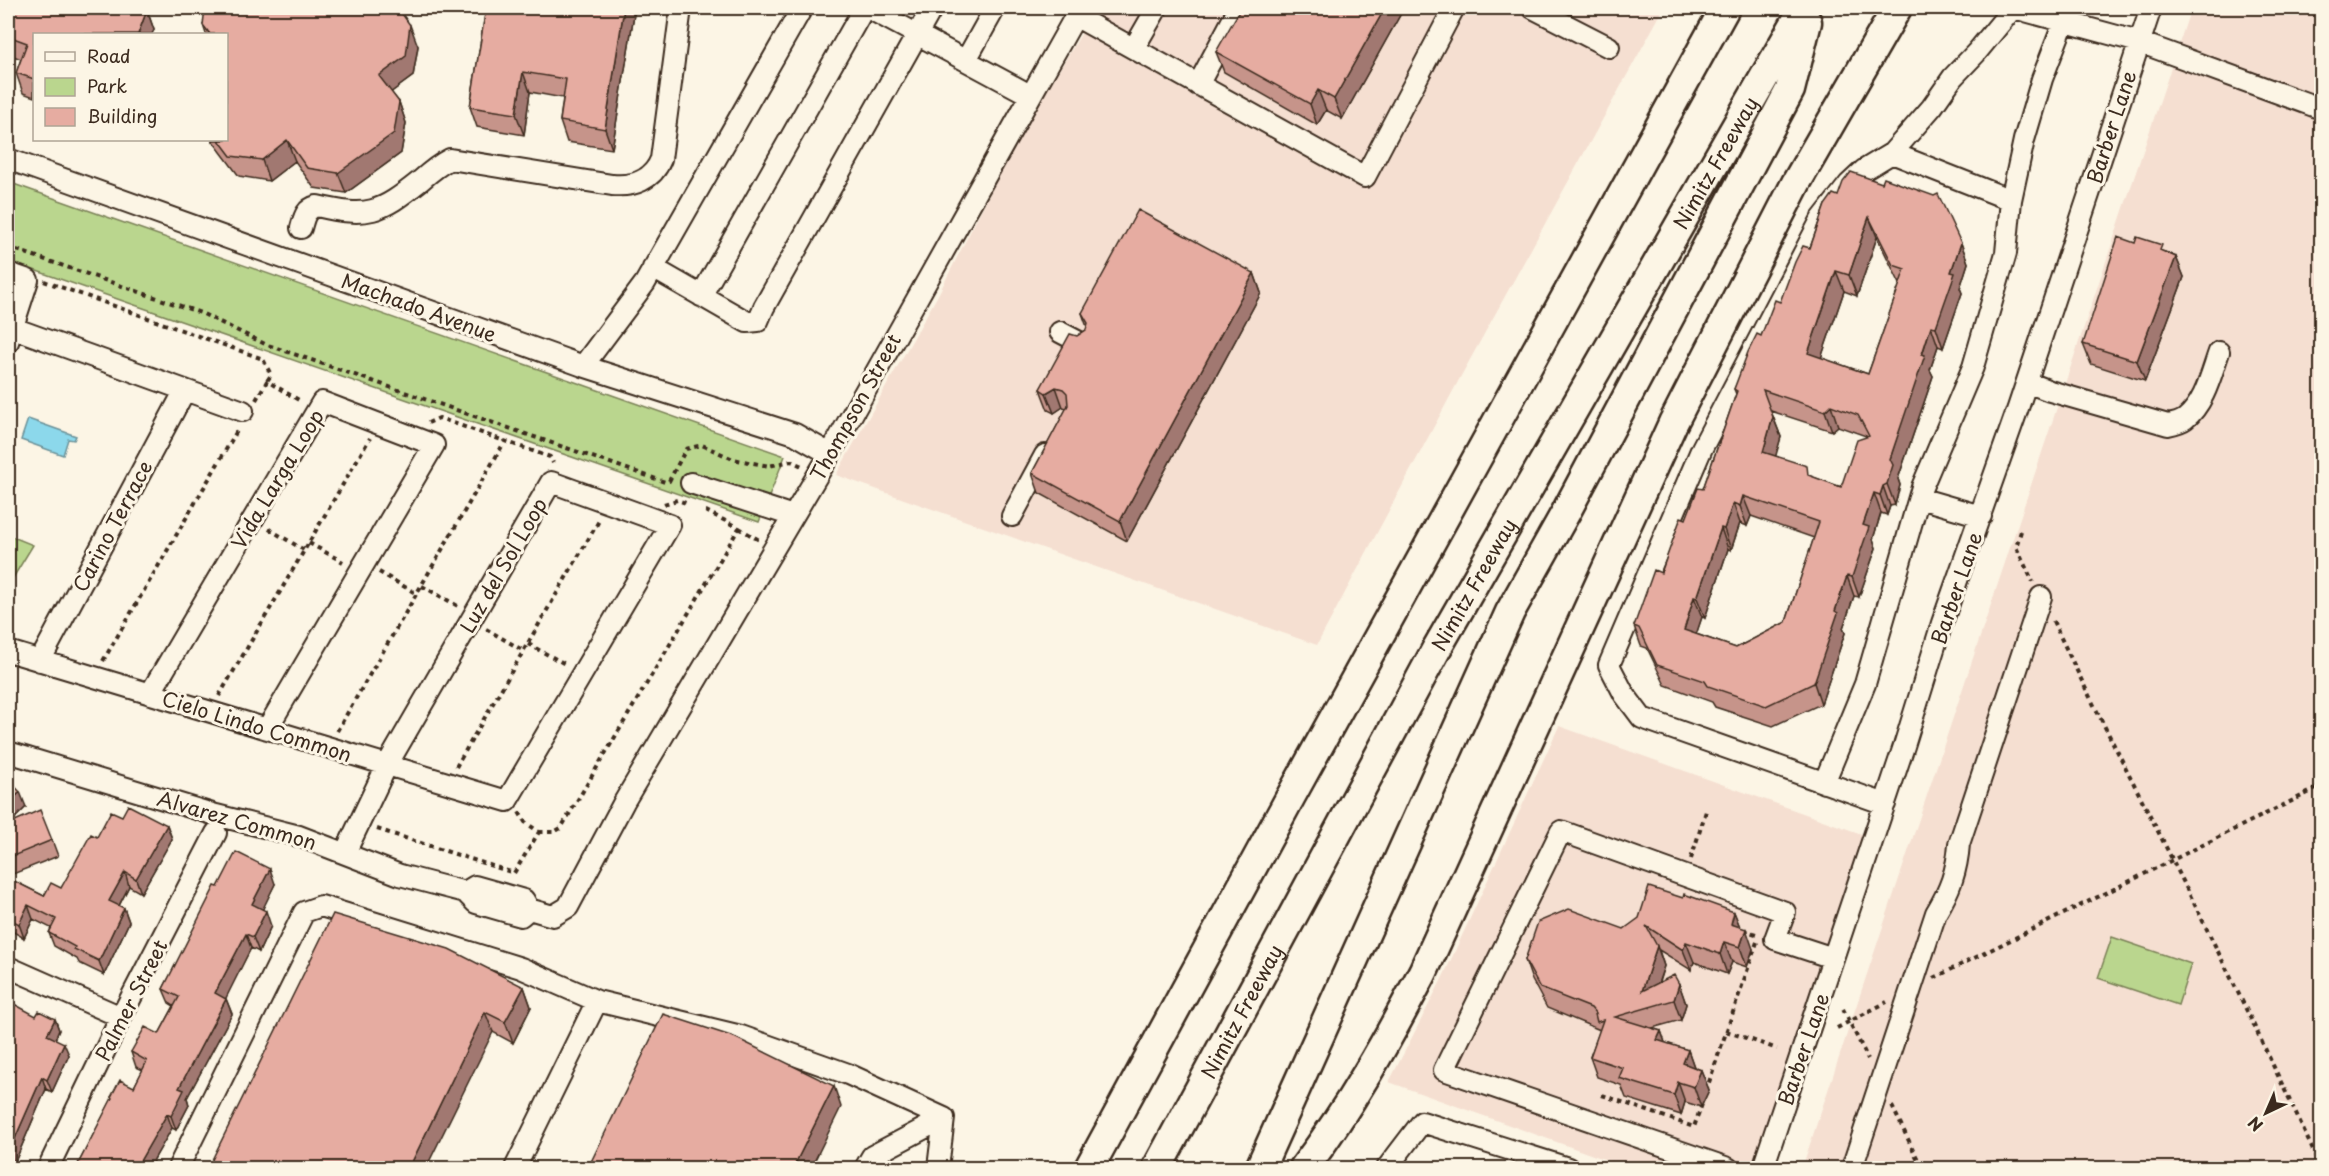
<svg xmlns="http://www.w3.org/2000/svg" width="2329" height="1176" font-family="'Playpen Sans',sans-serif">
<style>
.built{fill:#f5dfd1}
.green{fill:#bad68e;stroke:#7a8056;stroke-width:1.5}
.water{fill:#8cd8eb;stroke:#6c9299;stroke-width:1.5}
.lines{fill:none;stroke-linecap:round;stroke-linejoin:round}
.minor-casing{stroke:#3b2a1e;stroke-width:24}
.highway-casing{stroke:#3b2a1e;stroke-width:33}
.path{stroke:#3b2a1e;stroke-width:4;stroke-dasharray:4.5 4.5;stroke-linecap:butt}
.minor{stroke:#fcf5e5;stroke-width:20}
.highway{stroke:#fcf5e5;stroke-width:28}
.wall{fill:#c6948a;stroke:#3b2a1e;stroke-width:1.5;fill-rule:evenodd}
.shaded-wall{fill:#a17871;stroke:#3b2a1e;stroke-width:1.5}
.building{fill:#e6aca1;stroke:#3b2a1e;stroke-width:1.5;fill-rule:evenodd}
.labels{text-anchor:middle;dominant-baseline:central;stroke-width:6;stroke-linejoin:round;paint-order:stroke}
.street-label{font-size:20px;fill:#3b2a1e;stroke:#fcf5e5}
</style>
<rect width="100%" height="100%" fill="#fcf5e5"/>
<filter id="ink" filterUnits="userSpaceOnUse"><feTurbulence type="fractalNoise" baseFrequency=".0167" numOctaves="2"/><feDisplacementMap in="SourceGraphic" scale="12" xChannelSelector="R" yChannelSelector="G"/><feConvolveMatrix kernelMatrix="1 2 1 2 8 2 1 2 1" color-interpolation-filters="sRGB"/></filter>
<g filter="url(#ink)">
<!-- built -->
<path class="built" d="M1097,8H1664L1461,376L1317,645L836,475L938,295L1018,138Z
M2191,8H2321V1168H1802Z
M1559,726L1870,837L1756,1168H1629L1389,1082L1442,979Z"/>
<!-- green -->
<path class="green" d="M8,182L785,456L759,522L8,261Z
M8,535L33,545L8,586Z
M2112,937L2191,964L2178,1005L2098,978Z"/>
<!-- water -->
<path class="water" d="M28,419L76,436L74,440L68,439L63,455L21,440Z"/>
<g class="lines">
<defs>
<path id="minor" d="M868,8L1030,95
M1533,8L1609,47
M2014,8L2139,42L2322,109
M1075,16L1365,177L1454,8
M1134,48L1157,8
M966,60L995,8
M1198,85L1239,8
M1892,153L2011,200
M8,159L583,366L795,434L830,454
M301,228C304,218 305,209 317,206C368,218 380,213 420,181C429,173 438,165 450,159L612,185C633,187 653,180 661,159L681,8
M653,268L747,322L758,321L764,307L932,8
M8,273L28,280L8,342
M701,296L864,8
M13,328L243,411
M1060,332L1083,344
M583,366L645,283L802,8
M2027,382L2050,391L2168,425C2173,424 2181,422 2185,419C2205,403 2211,374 2219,352
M691,483L793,516
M1919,498L1981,516
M1012,516L1045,455
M8,651C174,701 340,751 507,801L670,525L551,482L387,765L345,853
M40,661L185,390
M150,694L322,402L434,445L267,729
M8,752L216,815L299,836L400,875L465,892L476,903L521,916L529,909
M1824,783L1865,684L1922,487L1973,367L2006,253L2011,200L2024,140L2042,79L2064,22
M1885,804L1642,718L1624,694L1609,665L1702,448L1821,220L1849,184L1864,170L1892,153L1932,107L1953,77L1976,53L2013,8
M465,892L475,886L524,900L529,909
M529,909L553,916L568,907L624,802L830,454L1080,8
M8,967L121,1017
M48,1168L121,1017L216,833
M178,1168L304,912L321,906L521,968L597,1001L741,1036L848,1074L944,1118
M515,1168L597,1001
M865,1168L872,1156L944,1118
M938,1168L944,1118
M1387,1168L1422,1122L1568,1168
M1728,1168L1444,1070L1561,831L1785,912L1775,939L1833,958
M1763,1168L1904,746L1942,623L2018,408L2151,8
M1852,1168L1936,913C1950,890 1957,871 1959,844L2041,597"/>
<g id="highway">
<path d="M1089,1168L1291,796L1725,8"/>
<path id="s1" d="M1157,1168L1437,648L1804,8"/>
<path d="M1260,1168L1510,612L1566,512L1790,90L1807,22"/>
<path d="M1304,1168C1350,1107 1387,1041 1423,972L1673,423L1796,183L1897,8"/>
</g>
</defs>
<!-- minor casing -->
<use href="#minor" class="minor-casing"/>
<!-- highway casing -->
<use href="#highway" class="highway-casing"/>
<!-- path -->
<path class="path" d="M8,247L201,313L265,344L665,482L669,481L686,449L702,445L733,459L769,466L791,461L802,466
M44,281L263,359L271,375L267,381
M256,400L267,381L302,402
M428,423L439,418L550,457L553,463
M664,504L677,500L686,503
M739,528L759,540
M269,529L304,550
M2021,531L2016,547L2033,582
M309,543L343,562
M379,572L417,594
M422,586L458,606
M2053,621C2091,702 2133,781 2173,861C2224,963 2274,1065 2321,1168
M486,629L524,651
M528,644L567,665
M103,661L238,429
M219,696L370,438
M337,731L505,441
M456,767L600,519
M377,829L514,873L539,832L525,822L519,812
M539,832H554L561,828L739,528L704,510
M1691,859L1706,811
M1743,930L1759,935
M1934,978L2322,786
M1843,1009L1868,1059
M1837,1028L1887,1002
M1726,1031L1777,1049
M1706,1091L1757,942
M1602,1095L1694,1127L1702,1104
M1892,1106L1922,1168"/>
<!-- minor -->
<use href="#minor" class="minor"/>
<!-- highway -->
<use href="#highway" class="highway"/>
</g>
<!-- wall -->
<path class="wall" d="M8,8L147,10L154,30L34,34V97L23,93L16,73L21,59L8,54Z
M486,8H635L612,149L567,142L560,121L563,98L530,92L524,135L477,127L470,107Z
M1404,8L1342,119L1326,110L1317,125L1224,72L1216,52Z
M203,25L418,46L413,76L391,92L399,102L406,123L401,153L346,193L314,188L295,161L269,181L239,176L212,140H226V34H206Z
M1825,205L1961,243L1968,263L1960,288L1962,293L1943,348L1938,346L1930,370L1933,376L1898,479L1900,485L1895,505L1890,506L1887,515L1881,513L1873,539L1876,548L1859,597L1854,596L1843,628L1845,633L1821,704L1773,726L1715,707L1712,702L1665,685L1647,648L1641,646L1634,626L1661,573L1686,519L1703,489L1736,394L1734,389L1761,336L1810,248ZM1877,237L1900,284L1868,374L1821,358L1844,291L1857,296ZM1771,411L1832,431L1838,426L1866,436V437L1841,487L1810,476L1775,456L1781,437ZM1751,516L1814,538L1786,622L1736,648L1696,634L1702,617L1705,618L1728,549L1731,550L1740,523L1747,526Z
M2165,252L2176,257L2184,277L2145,381L2091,364L2083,344Z
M1254,273L1261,293L1127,541L1039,493L1032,473L1067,408L1063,407L1054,413L1048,410L1040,389L1077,336L1086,330L1087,327L1082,313Z
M8,779L26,807L10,823L52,840L58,856L8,876Z
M122,816L167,825L172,839L141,893L129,886L119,906L124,908L129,922L104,975L79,963L77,959L54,946L49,933L51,928L33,919L24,938L8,929V878L44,896L61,888L97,837Z
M275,884L262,909L271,926L259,952L251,948L225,998L226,999L232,1014L187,1098L189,1105L176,1130L172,1128L149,1168H76L112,1099L111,1097L134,1087L143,1070L136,1067L131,1052L159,1034L174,1006L169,1003L163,989L218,887Z
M1683,898L1734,912L1740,927L1753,949L1747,967L1732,962L1727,974L1694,962L1691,970L1659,950L1664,966L1659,982L1679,984L1686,1004L1681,1020L1652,1028L1661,1031L1665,1043L1688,1050L1694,1067L1701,1070L1709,1090L1701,1107L1685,1102L1681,1115L1626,1098L1621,1085L1597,1077L1590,1057L1600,1030L1547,1008L1532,980L1525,960L1624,929Z
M524,987L531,1007L513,1043L493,1032L208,1168Z
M8,1016H36L55,1019L59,1030L55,1039L69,1055L52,1092L46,1089L14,1164L8,1161Z"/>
<!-- shaded-wall -->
<path class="shaded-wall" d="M624,8H635L612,149L605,129Z
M1385,8H1404L1342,119L1334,99Z
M147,10L154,30L152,34H138Z
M410,25L418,46L413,76L386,96L379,76Z
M523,72L530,92L524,135L516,114Z
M1318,90L1326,110L1317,125L1310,104Z
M399,102L406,123L401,153L346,193L338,173Z
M287,140L295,161L269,181L262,160Z
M1869,217L1877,237L1857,296L1849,275Z
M1961,243L1968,263L1960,288L1962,293L1943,348L1936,327L1951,272Z
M2176,257L2184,277L2145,381L2137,361Z
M1836,271L1844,291L1816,373L1808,353Z
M1254,273L1261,293L1127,541L1120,521Z
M1931,326L1938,346L1930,370L1933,376L1898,479L1900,485L1895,505L1887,484L1890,459Z
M1056,387L1063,407L1054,413L1046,393Z
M1831,405L1838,426L1832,431L1825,411Z
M1773,417L1781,437L1771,473L1763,452Z
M1883,486L1890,506L1887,515L1880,495Z
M1874,493L1881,513L1873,539L1876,548L1859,597L1852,577L1863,525Z
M1743,496L1751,516L1747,526L1740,506Z
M1733,503L1740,523L1731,550L1724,529Z
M1721,528L1728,549L1705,618L1697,598Z
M1847,576L1854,596L1843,628L1845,633L1821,704L1814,683L1835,611Z
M1694,597L1702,617L1691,650L1684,630Z
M20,792L26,807L8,825V804Z
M167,825L172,839L141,893L136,879Z
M270,869L275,884L258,919L252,904Z
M125,872L129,886L114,915L109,901Z
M28,905L33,919L24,938L19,924Z
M124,908L129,922L104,975L99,961Z
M266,911L271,926L259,952L253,937Z
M1734,912L1742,932L1731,924Z
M1746,929L1753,949L1747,967L1740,947Z
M246,934L251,948L221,1008L215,993Z
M1686,942L1694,962L1691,970L1683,950Z
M1724,942L1732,962L1727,974L1720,954Z
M1657,946L1664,966L1650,1007L1642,991Z
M1679,984L1686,1004L1681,1020L1674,1000Z
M524,987L531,1007L513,1043L505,1022Z
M226,999L232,1014L187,1098L189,1105L176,1130L171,1116L179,1088Z
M485,1012L493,1032L426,1168H409Z
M55,1019L59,1030L52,1047L47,1035Z
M1661,1031L1668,1051L1657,1040Z
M64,1043L69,1055L52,1092L47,1080Z
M1688,1050L1695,1070L1683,1063Z
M1701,1070L1709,1090L1701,1107L1694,1087Z
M42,1077L46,1089L14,1164L9,1152Z
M1678,1082L1685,1102L1681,1115L1674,1095Z
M834,1086L841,1107L811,1168H793Z
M167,1114L172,1128L149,1168H136Z"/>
<!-- building -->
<path class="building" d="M8,8H140L147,10L138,34H34V79L16,73L27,43L8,36Z
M205,8H398L410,25L406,56L379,76L399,102L394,133L338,173L307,168L287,140L262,160L231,156L219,140H226V34H210L203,25Z
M486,8H624L605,129L560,121L566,79L523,72L516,114L470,107Z
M1241,8H1385L1334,99L1318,90L1310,104L1216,52Z
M1851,172L1882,183L1884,178L1934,196L1938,194L1961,243L1951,272L1955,273L1936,327L1931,326L1922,354L1925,355L1890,459L1893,465L1887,484L1883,486L1880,495L1874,493L1863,525L1869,527L1852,577L1847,576L1835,611L1838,613L1814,683L1766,706L1708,686L1705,681L1657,665L1639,628L1634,626L1654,570L1661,573L1681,517L1686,519L1698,488L1703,489L1737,391L1734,389L1748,352L1757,334L1761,336L1775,300L1780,302L1795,262L1803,246L1810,248L1825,205L1833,194L1838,196L1843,182ZM1869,217L1893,265L1905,269L1868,374L1808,353L1836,271L1849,275ZM1763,390L1825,411L1831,405L1858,415L1869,436L1857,440L1841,487L1808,475L1807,466L1763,452L1773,417ZM1743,496L1819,522L1786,622L1736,648L1684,630L1694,597L1697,598L1721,528L1724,529L1733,503L1740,506Z
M1138,210L1254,273L1120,521L1032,473L1068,405L1067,393L1063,389L1056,387L1046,393L1040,389L1070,334L1077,336L1086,330L1088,323L1082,313Z
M2118,237L2135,243L2137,237L2162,245L2160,250L2176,257L2137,361L2083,344Z
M8,779L20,792L8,804Z
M128,805L167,825L136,879L125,872L109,901L124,908L99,961L74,949L75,947L49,933L56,919L28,905L19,924L8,918V878L44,896L51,883L61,888L91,834L97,837L111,811L122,816Z
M40,810L52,840L8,858V824Z
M236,852L270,869L252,904L266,911L253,937L246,934L215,993L226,999L179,1088L184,1090L171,1116L167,1114L136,1168H76L112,1098L111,1097L120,1080L134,1087L147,1061L131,1052L145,1027L159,1034L179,997L163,989L215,886L218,887Z
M1649,887L1683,898L1684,894L1734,912L1731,924L1746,929L1740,947L1724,942L1720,954L1686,942L1683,950L1646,926L1657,946L1642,991L1674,975L1679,984L1674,1000L1615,1017L1661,1031L1657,1040L1688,1050L1683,1063L1701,1070L1694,1087L1678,1082L1674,1095L1619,1078L1623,1068L1590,1057L1603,1020L1597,1022L1595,1014H1596L1591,1008L1540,988L1525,960L1538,922L1569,909L1624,929L1639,918Z
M333,914L449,949L524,987L505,1022L485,1012L409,1168H208Z
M14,1004L36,1016L39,1011L55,1019L47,1035L64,1043L47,1080L42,1077L9,1152H8V1016Z
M663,1014L734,1037L834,1086L793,1168H588Z"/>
</g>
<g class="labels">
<!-- street labels -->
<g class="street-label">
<text transform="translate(2111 127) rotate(-72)">Barber Lane</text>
<text stroke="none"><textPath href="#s1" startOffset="1150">Nimitz Freeway</textPath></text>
<text transform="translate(419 307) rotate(20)">Machado Avenue</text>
<text transform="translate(855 407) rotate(-61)">Thompson Street</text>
<text transform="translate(277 479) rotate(-59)">Vida Larga Loop</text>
<text transform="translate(112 526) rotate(-62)">Carino Terrace</text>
<text transform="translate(503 565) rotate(-60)">Luz del Sol Loop</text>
<text stroke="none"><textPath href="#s1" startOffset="664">Nimitz Freeway</textPath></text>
<text transform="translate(1956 588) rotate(-71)">Barber Lane</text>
<text transform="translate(257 726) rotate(17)">Cielo Lindo Common</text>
<text transform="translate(237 820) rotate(16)">Alvarez Common</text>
<text transform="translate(131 1000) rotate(-63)">Palmer Street</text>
<text stroke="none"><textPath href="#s1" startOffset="178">Nimitz Freeway</textPath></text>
<text transform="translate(1803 1049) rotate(-71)">Barber Lane</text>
</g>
</g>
<!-- margin -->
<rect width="2329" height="1176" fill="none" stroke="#fcf5e5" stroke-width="30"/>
<rect x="15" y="15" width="2299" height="1146" fill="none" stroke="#3b2a1e" stroke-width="2" filter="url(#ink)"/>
<!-- legend -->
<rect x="33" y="33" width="195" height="108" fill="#fcf5e5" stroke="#afa495" stroke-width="1.5"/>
<rect x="45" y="52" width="30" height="9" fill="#fcf5e5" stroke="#afa495" stroke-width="1.5"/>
<text x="87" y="63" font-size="18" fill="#3b2a1e">Road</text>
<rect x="45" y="78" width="30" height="18" fill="#bad68e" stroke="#afa495" stroke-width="1.5"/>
<text x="87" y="93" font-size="18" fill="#3b2a1e">Park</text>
<rect x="45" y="108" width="30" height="18" fill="#e6aca1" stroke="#afa495" stroke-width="1.5"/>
<text x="87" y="123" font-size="18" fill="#3b2a1e">Building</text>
<!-- north arrow -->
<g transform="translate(2266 1113) rotate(224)" stroke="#fcf5e5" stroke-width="4.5" paint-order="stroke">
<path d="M0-4.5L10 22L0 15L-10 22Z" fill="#3b2a1e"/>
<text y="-9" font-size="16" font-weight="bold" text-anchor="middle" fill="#3b2a1e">N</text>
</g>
</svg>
